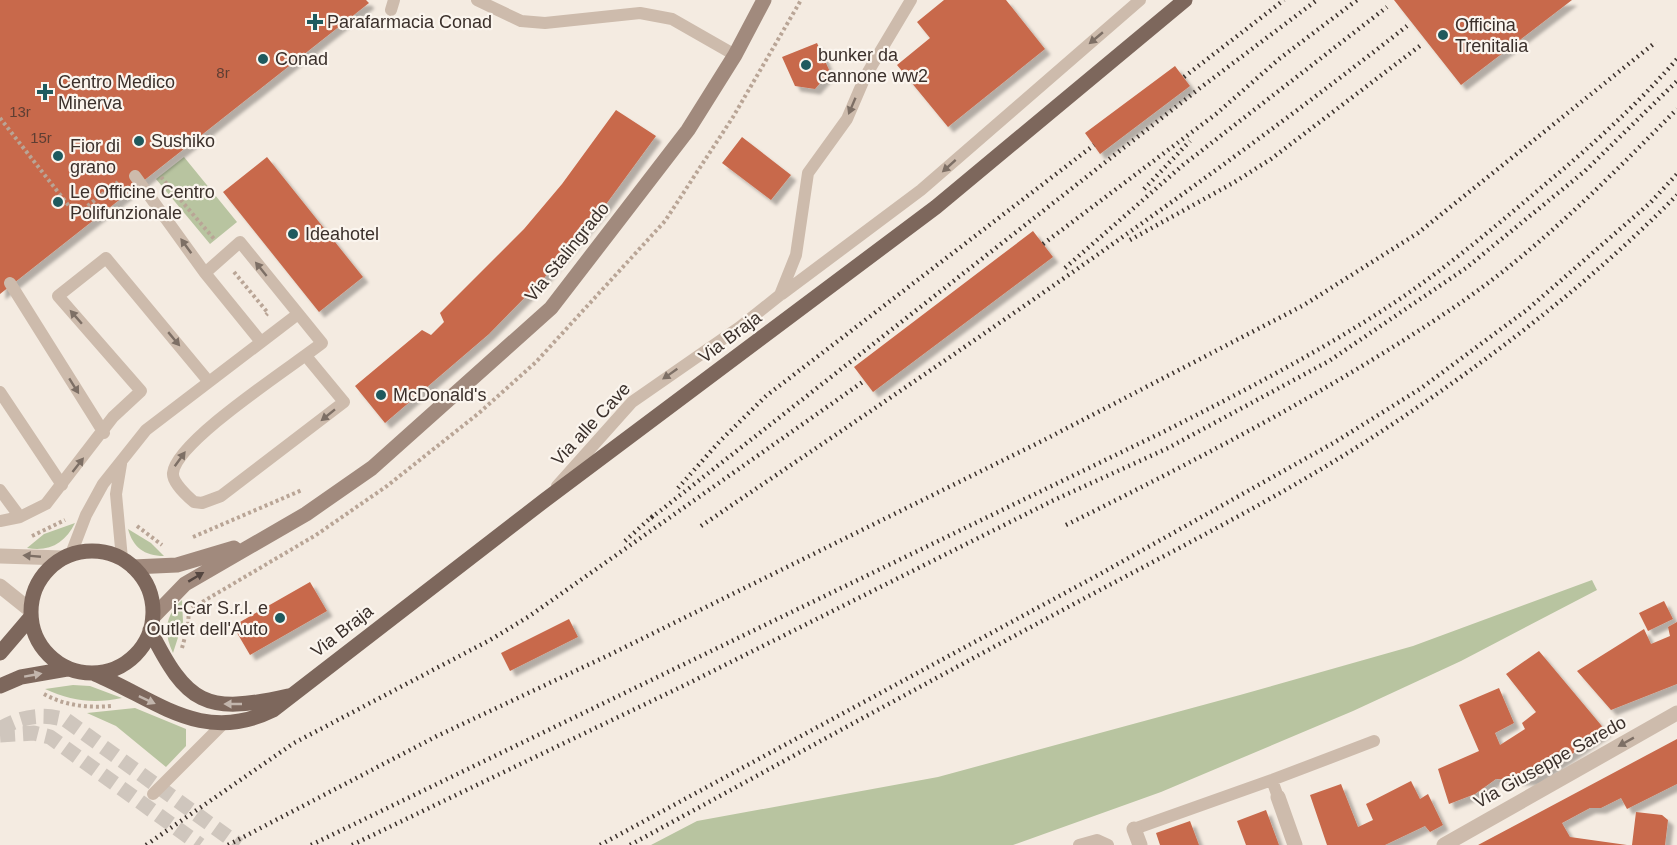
<svg xmlns="http://www.w3.org/2000/svg" width="1677" height="845" font-family="Arial,sans-serif">
<style>
.green{fill:#b8c4a0}
.building{fill:#c8694b;filter:url(#shadow)}
.lines{fill:none;stroke-linecap:round;stroke-linejoin:round}
.secondary-tunnel{stroke:#cfc6bd;stroke-width:15;stroke-dasharray:15 8;stroke-linecap:butt}
.path{stroke:#b9a596;stroke-width:4;stroke-dasharray:3 3;stroke-linecap:butt}
.lane{stroke:#cdbbac;stroke-width:12}
.street{stroke:#cdbbac;stroke-width:15}
.secondary{stroke:#a18a7d;stroke-width:15}
.primary{stroke:#7d675c;stroke-width:15}
.rail{stroke:#3b302b;stroke-width:4.5;stroke-dasharray:1.5 4.5;stroke-linecap:butt}
.oneway{fill:#7d6f65}
.oneway2{fill:#544640}
.oneway3{fill:#c2b5ac}
.poi-dot{fill:#1f5a5e;stroke:#fbf5ee;stroke-width:2}
.labels{text-anchor:middle;dominant-baseline:central;stroke-width:4.5;stroke-linejoin:round;paint-order:stroke}
.number-label{font-size:15px;fill:#5e3e33}
.poi-label{font-size:18px;fill:#3b302b;stroke:#fbf5ee;text-anchor:start}
.street-label{font-size:18px;fill:#3b302b;stroke:#fbf5ee}
</style>
<defs>
<filter id="shadow"><feDropShadow dx="5.5" dy="5.5" stdDeviation="1.5" flood-color="#0004"/></filter>
</defs>
<rect width="100%" height="100%" fill="#f4ebe1"/>
<!-- green -->
<path class="green" d="M184,157L237,222L210,244L156,179Z
M75,523C65,543 50,552 27,548L44,534Z
M128,529L151,543L164,556C144,556 133,547 128,529Z
M1592,580L1597,590L1461,661L1353,711L1161,792L1013,845H651L697,821L938,777L1240,695L1413,646Z
M182,600L183,622L173,653C163,632 165,616 182,600Z
M73,685L90,686L122,698C94,704 71,701 45,689Z
M135,708L186,729V746L166,767L116,726L87,713Z"/>
<!-- building -->
<path class="building" d="M0,0H366L369,3L0,294Z
M944,0H1006L1045,49L948,127L897,65L930,38L917,22Z
M1394,0H1572L1461,85Z
M817,43L830,72L815,89L795,86L782,57Z
M1175,66L1190,86L1100,154L1085,133Z
M616,110L656,136L604,207L544,278L489,334L385,423L355,386L422,330L431,335L444,322L440,313L524,229L562,184Z
M742,137L791,175L771,200L722,163Z
M267,157L363,277L319,312L223,192Z
M1033,231L1053,257L873,392L854,367Z
M310,582L327,611L250,655L233,626Z
M1664,601L1673,619L1648,631L1639,613Z
M569,619L578,637L510,671L501,653Z
M1677,622V684L1611,710L1577,671L1644,629L1651,644L1670,636L1668,627Z
M1539,651L1606,731L1533,780L1496,779L1475,794L1449,804L1438,769L1479,751L1459,705L1499,688L1514,723L1495,733L1500,745L1525,729L1522,723L1536,712L1506,674Z
M1677,739V784L1627,809L1621,798L1601,808H1590L1562,823L1570,837L1627,845H1478Z
M1411,781L1420,799L1428,794L1443,825L1430,832L1425,826L1385,845H1327L1310,795L1341,784L1358,827L1373,820L1366,804Z
M1266,810L1279,845H1246L1237,821Z
M1636,812L1662,815L1668,820L1665,845H1632Z
M1190,821L1199,845H1160L1156,833Z"/>
<g class="lines">
<!-- secondary-tunnel -->
<path class="secondary-tunnel" d="M0,729C22,716 42,713 66,720L239,845
M0,735L34,733L50,737L200,845"/>
<!-- path -->
<path class="path" d="M0,118L76,215L118,182
M161,177L215,240
M234,272L268,313L266,315
M137,526L162,545
M32,536L65,520
M193,537L302,490
M192,608L316,535L387,486L479,413L536,362L665,221L733,117L801,0
M182,648L188,626L189,608
M44,694C65,706 89,708 112,706"/>
<!-- lane -->
<path class="lane" d="M477,0L521,21L545,23L640,13L672,19L735,55
M391,10L394,0
M135,176L205,273L261,342
M205,273L240,242L322,343C293,366 176,441 173,473C172,482 187,496 194,502L202,503L221,496L344,402L306,356
M10,283L104,433
M782,294L921,190L1140,0
M0,392L62,485
M121,464L116,494L122,559
M557,486L632,402L740,327L780,295L796,255L808,173L847,119L865,77L911,0
M0,490L20,517
M0,521L20,517L46,504L113,417L141,391L58,296L106,258L209,382
M71,554L86,515L103,484L146,430L298,314
M1272,780L1374,741
M153,794L223,724
M1134,829L1272,780L1278,797
M1079,845L1097,840L1108,845"/>
<!-- street -->
<path class="street" d="M0,556L63,558
M0,586L30,610
M1278,797L1295,845
M1134,829L1140,845
M1444,845L1677,713"/>
<!-- secondary -->
<path class="secondary" d="M133,567L177,565L234,548
M153,617L185,584L306,514L372,468L551,308L688,130L735,55L764,0"/>
<!-- primary -->
<path class="primary" d="M31 612a61 61 0 1 1 122 0a61 61 0 1 1-122 0Z
M150,630C187,704 205,715 288,696
M0,653L30,618
M95,674C157,700 202,745 273,710L545,500L936,207L1185,0
M0,686L21,677L67,669"/>
<!-- rail -->
<path class="rail" d="M1184,77L1284,0
M1144,189L1190,141
M1130,240L1233,183L1271,159L1421,45
M1043,244L1216,114L1279,59L1357,0
M1065,268L1183,165L1387,7
M678,488L720,441L766,396L1094,145
M651,518L1200,88L1317,0
M1066,525C1197,460 1328,392 1450,310C1534,254 1606,181 1677,109
M701,526C940,364 1180,204 1407,26
M625,541L656,513
M146,845L294,743L490,640L528,617L864,381
M228,845L437,736L609,655L1046,439L1304,305L1418,233L1656,42
M311,845L1161,433C1236,395 1310,357 1380,312C1438,275 1490,231 1542,187C1590,147 1636,106 1677,59
M352,845L687,684L1052,501L1168,448L1329,361L1466,268L1585,171L1677,81
M600,845L1100,574L1335,442L1420,389L1528,309L1650,203L1677,174
M630,845C777,765 924,684 1072,605C1174,550 1279,498 1376,435C1483,365 1587,286 1677,195"/>
</g>
<!-- one-way arrows -->
<defs><path id="oneway-solid" d="M-6-.8H1V-3.2L6.5 0L1 3.2V.8H-6Z" transform="scale(1.5)"/></defs>
<g class="oneway">
<use href="#oneway-solid" transform="translate(1096 38) rotate(140)"/>
<use href="#oneway-solid" transform="translate(852 106) rotate(113)"/>
<use href="#oneway-solid" transform="translate(949 166) rotate(138)"/>
<use href="#oneway-solid" transform="translate(186 246) rotate(-126)"/>
<use href="#oneway-solid" transform="translate(261 269) rotate(-129)"/>
<use href="#oneway-solid" transform="translate(76 317) rotate(-131)"/>
<use href="#oneway-solid" transform="translate(174 339) rotate(50)"/>
<use href="#oneway-solid" transform="translate(670 374) rotate(145)"/>
<use href="#oneway-solid" transform="translate(74 386) rotate(58)"/>
<use href="#oneway-solid" transform="translate(328 415) rotate(141)"/>
<use href="#oneway-solid" transform="translate(180 459) rotate(-54)"/>
<use href="#oneway-solid" transform="translate(78 465) rotate(-52)"/>
<use href="#oneway-solid" transform="translate(32 556) rotate(-175)"/>
<use href="#oneway-solid" transform="translate(1626 742) rotate(151)"/>
</g>
<use class="oneway2" href="#oneway-solid" transform="translate(196 577) rotate(-31)"/>
<g class="oneway3">
<use href="#oneway-solid" transform="translate(33 675) rotate(-10)"/>
<use href="#oneway-solid" transform="translate(147 700) rotate(25)"/>
<use href="#oneway-solid" transform="translate(233 704) rotate(-180)"/>
</g>
<!-- markers -->
<g class="poi-dot">
<path d="M312 13h6v6h6v6h-6v6h-6v-6h-6v-6h6z"/>
<circle cx="1443" cy="35" r="6"/>
<circle cx="263" cy="59" r="6"/>
<circle cx="806" cy="65" r="6"/>
<path d="M42 83h6v6h6v6h-6v6h-6v-6h-6v-6h6z"/>
<circle cx="139" cy="141" r="6"/>
<circle cx="58" cy="156" r="6"/>
<circle cx="58" cy="202" r="6"/>
<circle cx="293" cy="234" r="6"/>
<circle cx="381" cy="395" r="6"/>
<circle cx="280" cy="618" r="6"/>
</g>
<g class="labels">
<!-- number labels -->
<g class="number-label">
<text x="223" y="72">8r</text>
<text x="20" y="111">13r</text>
<text x="41" y="137">15r</text>
</g>
<!-- poi labels -->
<g class="poi-label">
<text x="327" y="22">Parafarmacia Conad</text>
<text x="1455" y="25">Officina<tspan x="1455" dy="21">Trenitalia</tspan></text>
<text x="818" y="55">bunker da<tspan x="818" dy="21">cannone ww2</tspan></text>
<text x="275" y="59">Conad</text>
<text x="58" y="82">Centro Medico<tspan x="58" dy="21">Minerva</tspan></text>
<text x="151" y="141">Sushiko</text>
<text x="70" y="146">Fior di<tspan x="70" dy="21">grano</tspan></text>
<text x="70" y="192">Le Officine Centro<tspan x="70" dy="21">Polifunzionale</tspan></text>
<text x="305" y="234">Ideahotel</text>
<text x="393" y="395">McDonald's</text>
<text x="268" y="608" text-anchor="end">i-Car S.r.l. e<tspan x="268" dy="21">Outlet dell'Auto</tspan></text>
</g>
<!-- street labels -->
<g class="street-label">
<text transform="translate(567 252) rotate(-51)">Via Stalingrado</text>
<text transform="translate(730 337) rotate(-37)">Via Braja</text>
<text transform="translate(591 424) rotate(-47)">Via alle Cave</text>
<text transform="translate(342 631) rotate(-38)">Via Braja</text>
<text transform="translate(1550 762) rotate(-29)">Via Giuseppe Saredo</text>
</g>
</g>
</svg>
